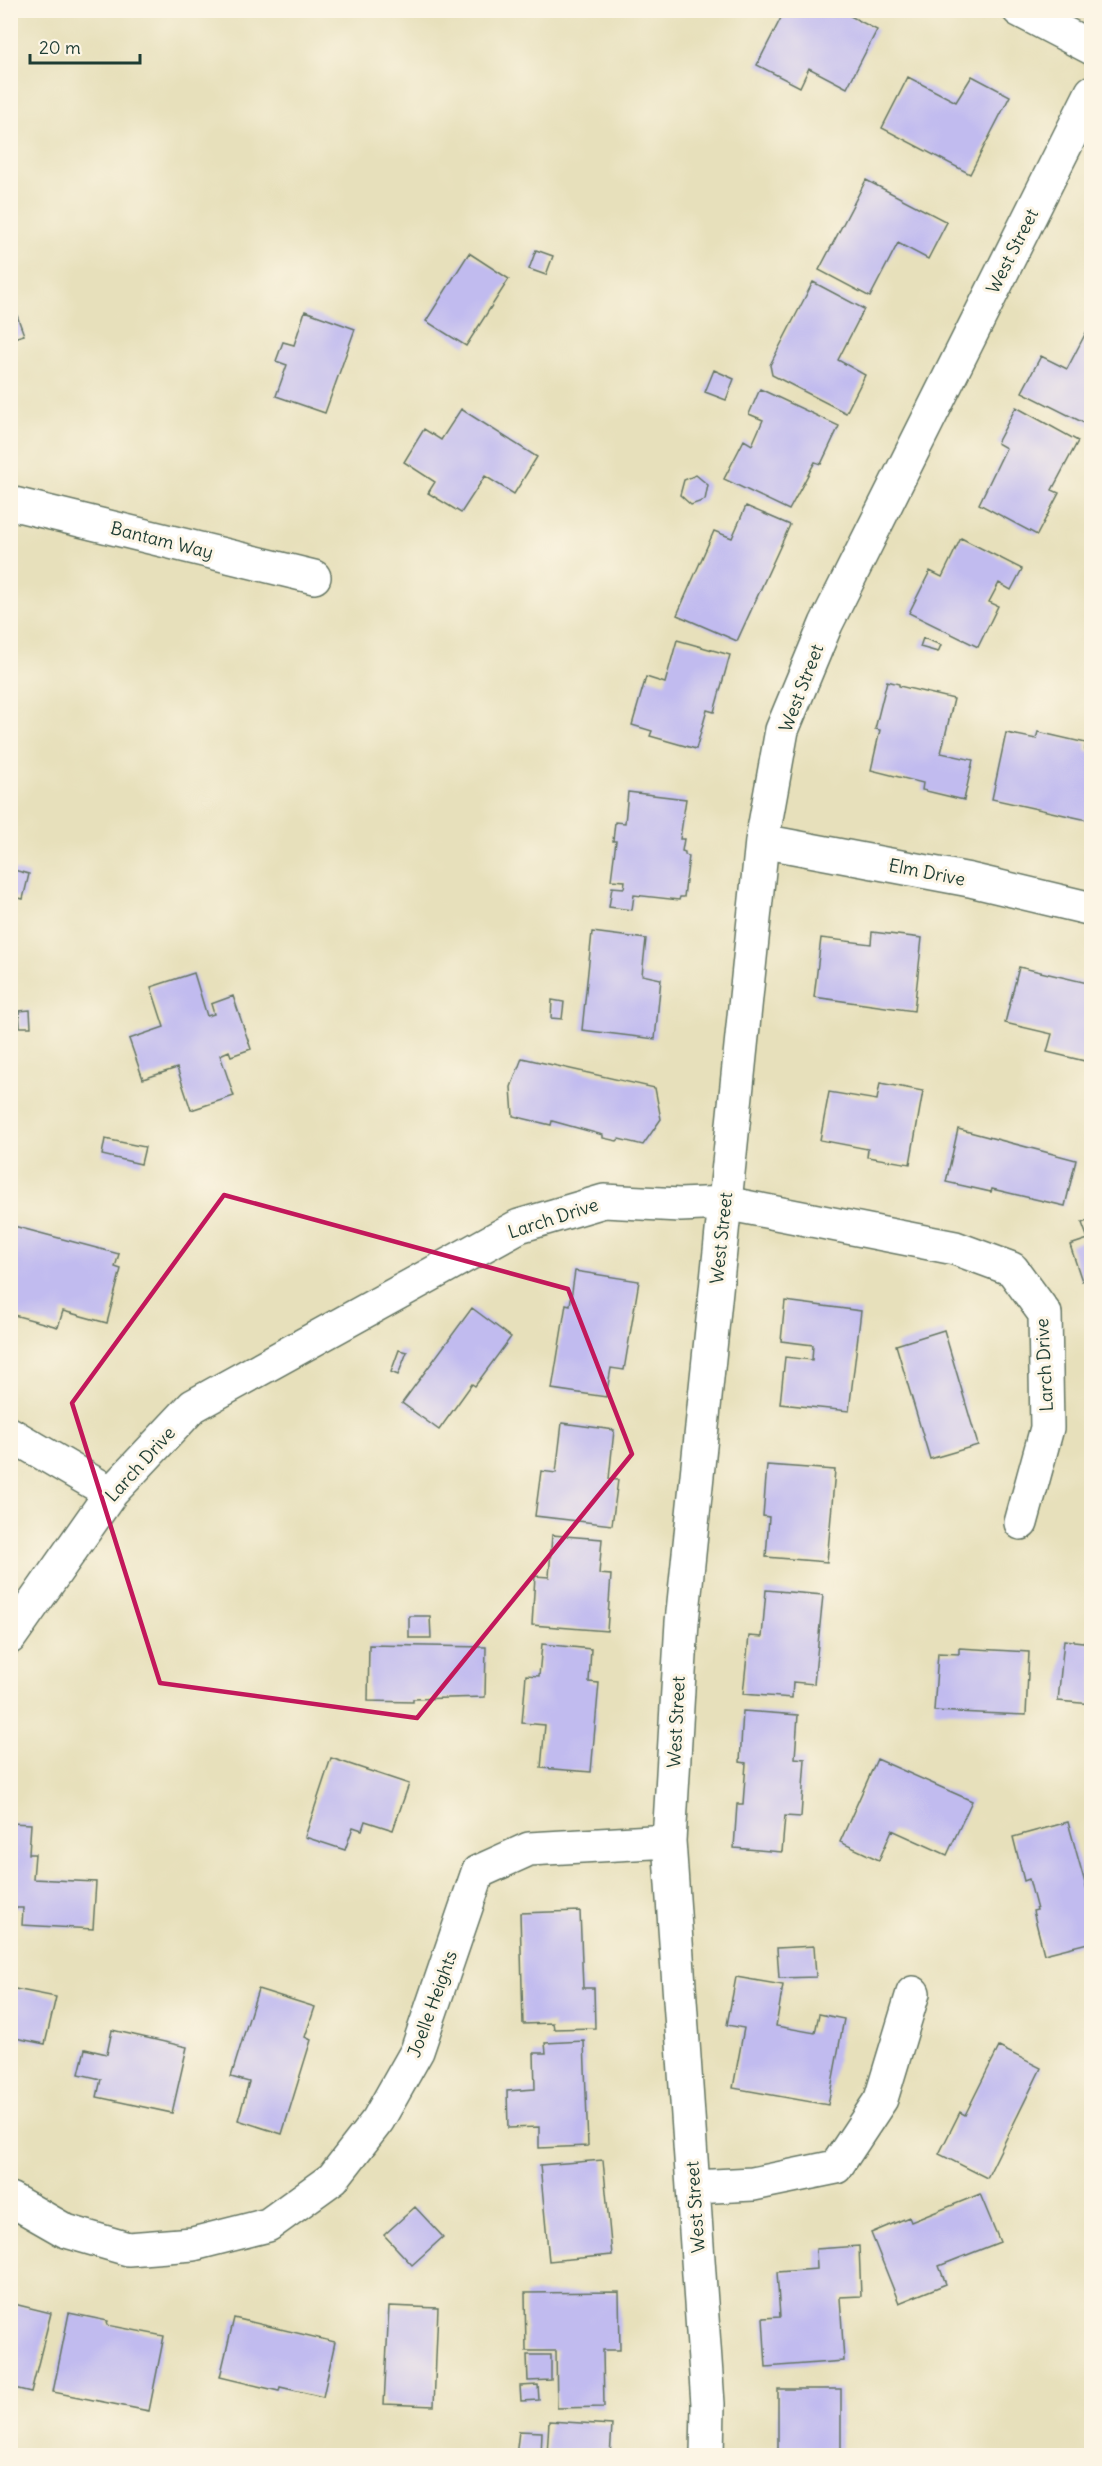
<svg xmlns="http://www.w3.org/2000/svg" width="1102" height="2466" font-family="Delius,sans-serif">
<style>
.building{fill:#c1bbef}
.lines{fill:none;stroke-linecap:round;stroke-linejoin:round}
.minor-casing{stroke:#657663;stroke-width:36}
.minor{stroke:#fff;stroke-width:33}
.marked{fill:none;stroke:#c2185b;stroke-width:4.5;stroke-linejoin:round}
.labels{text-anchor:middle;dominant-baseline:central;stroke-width:6;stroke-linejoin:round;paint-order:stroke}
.street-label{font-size:18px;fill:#1f3d34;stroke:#fcf5e5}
</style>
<rect width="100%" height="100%" fill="#fcf5e5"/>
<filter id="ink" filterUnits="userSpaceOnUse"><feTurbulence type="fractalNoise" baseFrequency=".0167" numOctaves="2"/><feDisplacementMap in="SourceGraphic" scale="12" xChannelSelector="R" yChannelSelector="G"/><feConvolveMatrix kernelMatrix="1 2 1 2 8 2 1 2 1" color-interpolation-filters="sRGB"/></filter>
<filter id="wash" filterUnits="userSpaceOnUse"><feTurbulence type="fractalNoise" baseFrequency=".008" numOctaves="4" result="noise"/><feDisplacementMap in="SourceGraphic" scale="24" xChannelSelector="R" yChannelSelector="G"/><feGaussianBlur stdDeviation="1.35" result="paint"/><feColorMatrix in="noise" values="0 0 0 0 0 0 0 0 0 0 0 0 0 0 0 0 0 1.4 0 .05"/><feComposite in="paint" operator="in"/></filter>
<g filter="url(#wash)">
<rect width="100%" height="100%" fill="#e7e0bb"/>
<g id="blocks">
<!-- building -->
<path class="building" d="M785,10H839L877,30L847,88L809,68L800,87L757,65Z
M972,76L1010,96L970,174L882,128L908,77L956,102Z
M866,180L947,222L928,259L898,243L870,297L819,270Z
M536,250L553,256L546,275L529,269Z
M469,253L509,279L466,346L426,321Z
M813,282L864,309L838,360L865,375L846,413L772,375L770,365Z
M10,296L24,335L10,339Z
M305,311L355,329L325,413L276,396L287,365L276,361L283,342L294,345Z
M1092,321V427L1022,392L1041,356L1067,369Z
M714,370L734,379L726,400L705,392Z
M760,389L839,426L821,464L815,462L789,510L724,479L744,440L752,445L763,420L749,414Z
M1016,407L1078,441L1052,490L1059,493L1037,535L979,504L1006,448L997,443Z
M461,409L537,457L514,494L485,476L461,513L428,493L435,482L404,462L424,429L441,440Z
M696,475L708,485L705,500L691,505L680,495L684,480Z
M746,506L790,525L737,641L677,615L714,531L732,538Z
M961,538L1022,569L1011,590L999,583L989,602L998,606L978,647L909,613L930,571L942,577Z
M923,638L941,645L938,652L920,647Z
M677,640L730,655L714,712L707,710L696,749L650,736L652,731L632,725L646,677L665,683Z
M887,681L899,684V686L954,699L941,753L973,760L964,800L922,790L923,783L871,770L880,730L875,729Z
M1038,732L1086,743L1085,750L1092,752V821L992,799L1006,733L1036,739Z
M628,792L686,799L680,839H684L682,851L685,852V855L689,856L684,897H680L679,900L634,895L632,910L609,907L612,887L624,888L625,881L611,880L616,841H613L615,822L625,823Z
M10,869L29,874L23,899L10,896Z
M592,932L646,939L642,975L661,979L655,1039L582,1030Z
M872,932L922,938L914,1011L814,997L821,938L871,944Z
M1019,967L1092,984V1052L1089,1062L1047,1052L1052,1034L1005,1023Z
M194,973L207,1016L214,1014L211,1004L233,996L251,1049L231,1056L229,1051L220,1055L234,1096L191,1110L177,1068L143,1079L129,1039L164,1027L151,987Z
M552,1000L564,1002L562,1019L551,1018Z
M30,1010L31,1027H20L19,1011Z
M522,1058L655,1088L661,1119L643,1145L619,1139L617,1141L603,1138V1135L552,1121L551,1125L513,1116L511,1087Z
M880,1083L923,1091L910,1164L867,1157L868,1149L820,1140L829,1092L877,1100Z
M958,1129L1076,1160L1065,1206L992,1189L991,1192L946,1182Z
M105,1139L145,1147L141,1164L102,1155Z
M1092,1219V1277L1082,1281L1070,1245L1088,1239L1082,1223Z
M10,1225L119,1254L115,1267L121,1269L107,1323L63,1311L58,1327L10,1314Z
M575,1271L639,1281L624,1370L611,1368L606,1397L552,1389L566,1304L570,1305Z
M785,1301L861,1311L849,1411L780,1404L785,1357L812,1360L813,1345L781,1341Z
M472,1308L511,1337L475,1386L472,1384L439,1430L402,1403Z
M944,1330L978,1445L930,1459L896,1345Z
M399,1350L407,1352L398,1375L391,1372Z
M562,1423L614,1430L609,1479L618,1480L612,1525L535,1516L541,1471L556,1473Z
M767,1465L835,1470L827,1562L766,1557L769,1517L763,1516Z
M552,1535L602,1539L599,1574L611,1575L607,1631L532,1625L535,1576L549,1577Z
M766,1590L823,1595L814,1684L793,1682L792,1698L743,1694L749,1636L762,1637Z
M409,1616H430L431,1638H409Z
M1064,1640L1092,1643V1704L1058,1701Z
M542,1644L591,1649L589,1682L599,1683L591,1772L541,1768L545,1725L522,1723L526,1675L539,1676Z
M369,1645L486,1647L485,1697L413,1699V1702L368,1701Z
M959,1648L1029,1652L1026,1715L934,1711L938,1653L959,1654Z
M743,1711L798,1715L795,1758L805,1759L801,1817L785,1816L782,1852L734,1848L737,1804H743L746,1763L740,1762Z
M331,1758L409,1784L393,1830L365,1821L362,1830L353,1827L345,1850L305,1837Z
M877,1759L972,1801L947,1855L892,1830L879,1860L840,1842Z
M1068,1822L1092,1908V1942L1044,1954L1033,1911L1037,1910L1029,1879L1024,1881L1013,1837Z
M10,1823L31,1824L29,1854H35L33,1879L96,1882L93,1929L22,1925L23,1908H10Z
M580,1911L583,1988H594L595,2028L554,2029L553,2023L523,2024L520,1913Z
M814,1946L816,1977L779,1978L777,1948Z
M736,1977L783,1985L776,2026L815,2033L819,2014L844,2019L828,2105L733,2088L744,2028L727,2025Z
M10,1988L56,1997L45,2044L10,2037Z
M258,1989L315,2007L305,2037L311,2040L282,2134L238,2120L249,2082L231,2077Z
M112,2030L187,2047L172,2113L97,2097L101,2079L79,2074L85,2049L107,2054Z
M584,2041L588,2146L539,2148V2127L508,2128L507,2091L535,2089L534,2053H546L545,2043Z
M999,2047L1041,2068L987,2178L939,2154L960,2112L965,2115Z
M603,2160L612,2255L549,2261L540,2165Z
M980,2194L1000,2242L939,2266L946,2284L899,2303L871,2233L909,2217L911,2222Z
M415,2207L443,2237L412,2265L384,2235Z
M859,2246L861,2296L840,2297L844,2361L766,2367L763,2318L780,2317L777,2272L817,2269L816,2249Z
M619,2292L620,2350H603L604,2407L557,2408L556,2351H526L525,2293Z
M10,2303L51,2313L31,2392L10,2387Z
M389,2306L438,2308L434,2406L384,2404Z
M69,2313L108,2321L107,2325L164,2336L149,2411L53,2392Z
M234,2318L335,2342L323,2397L280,2387L279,2391L220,2377Z
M527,2355H551V2380L528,2381Z
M538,2385L539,2400L521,2401L520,2386Z
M778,2389H841V2456H778Z
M549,2421L612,2425L610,2456H547Z
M519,2431L542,2432L541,2456H516Z"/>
</g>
</g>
<g filter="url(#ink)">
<use href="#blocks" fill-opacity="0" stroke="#657663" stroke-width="1.5"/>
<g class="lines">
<defs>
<path id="minor" d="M1019,10L1092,48
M10,503L314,577
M762,841L970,880L1092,909
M10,1434L111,1493
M10,1637L111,1493L193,1406L519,1226L604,1201L680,1205L725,1203L955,1248L1012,1269L1045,1314L1047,1428L1021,1523
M694,2187L753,2184L836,2167L881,2099L913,1993
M10,2199L66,2231L128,2249L193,2244L268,2225L333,2178L378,2120L417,2051L478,1872L529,1849L669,1841
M707,2456L708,2404L669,1841L682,1622L762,841L782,730L826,624L1092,92"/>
</defs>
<!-- minor casing -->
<use href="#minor" class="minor-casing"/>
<!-- minor -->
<use href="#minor" class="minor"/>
</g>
</g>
<!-- marked area -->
<path class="marked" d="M224,1195L568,1289L632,1454L417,1718L160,1683L72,1403Z"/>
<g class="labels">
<!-- street labels -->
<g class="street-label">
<text transform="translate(1012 251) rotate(-63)">West Street</text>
<text transform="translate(162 540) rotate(14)">Bantam Way</text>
<text transform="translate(801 688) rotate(-69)">West Street</text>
<text transform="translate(927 872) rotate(11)">Elm Drive</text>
<text transform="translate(553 1218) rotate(-18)">Larch Drive</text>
<text transform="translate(721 1238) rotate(-84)">West Street</text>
<text transform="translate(1044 1365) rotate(-93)">Larch Drive</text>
<text transform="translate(140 1464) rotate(-48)">Larch Drive</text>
<text transform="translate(676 1722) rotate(-87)">West Street</text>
<text transform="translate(432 2004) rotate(-70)">Joelle Heights</text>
<text transform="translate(695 2207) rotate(-94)">West Street</text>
</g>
</g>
<!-- margin -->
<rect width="1102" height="2466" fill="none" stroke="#fcf5e5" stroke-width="36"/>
<!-- scale -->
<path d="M30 54v9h110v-9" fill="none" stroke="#1f3d34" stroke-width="3"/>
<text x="39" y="54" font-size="18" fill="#1f3d34" stroke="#fcf5e5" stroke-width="4.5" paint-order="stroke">20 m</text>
</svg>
